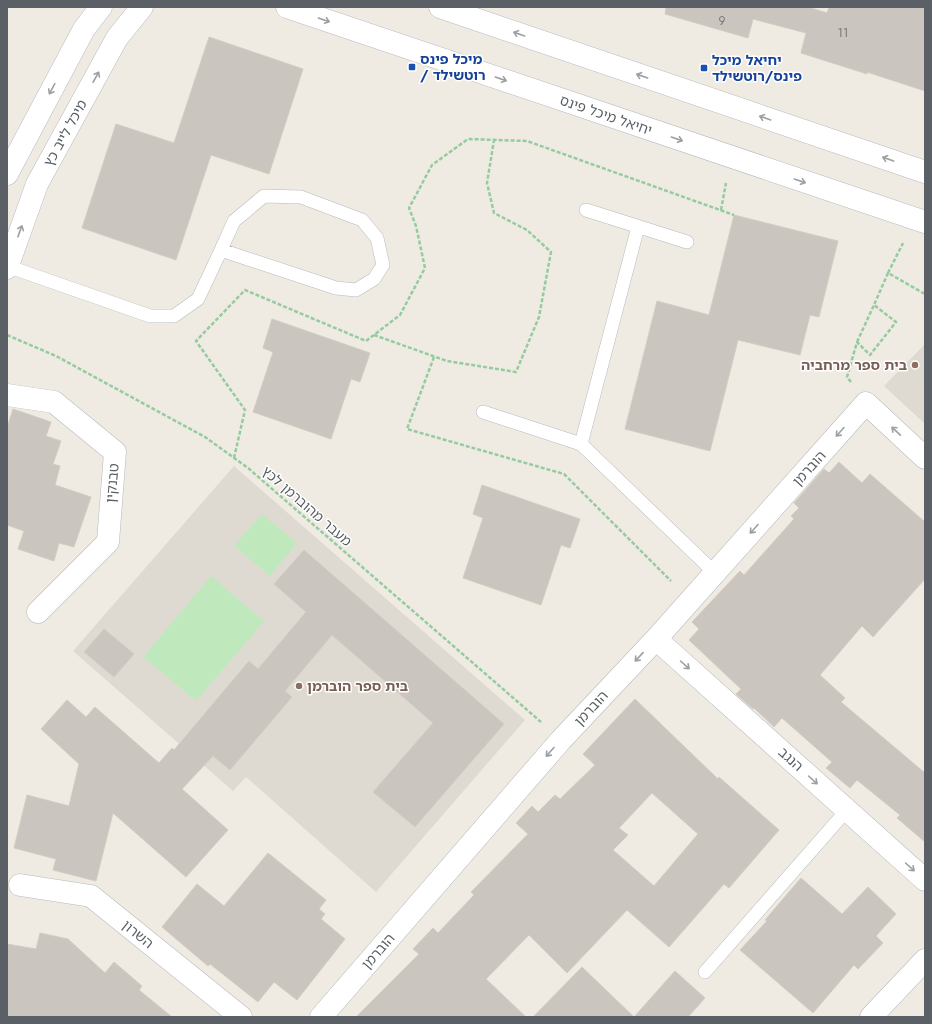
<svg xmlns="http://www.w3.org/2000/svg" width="932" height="1024" font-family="Jost,'Noto Sans Hebrew',sans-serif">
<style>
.education{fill:#dedad1}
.green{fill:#bfe9bc}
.building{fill:#cac5bf;stroke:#d4ccc0;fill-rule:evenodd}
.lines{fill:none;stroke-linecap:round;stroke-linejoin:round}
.lane-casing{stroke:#b5b9be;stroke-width:14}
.street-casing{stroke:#b5b9be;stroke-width:23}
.secondary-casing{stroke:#b6bac0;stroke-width:23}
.path{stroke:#94cc9f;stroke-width:2.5;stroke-dasharray:4 2;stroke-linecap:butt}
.lane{stroke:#fff;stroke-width:13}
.street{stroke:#fff;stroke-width:22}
.secondary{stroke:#fff;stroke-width:22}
.oneway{stroke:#9ca0a3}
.transit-dot{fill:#1a4fb4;stroke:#fff;stroke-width:1.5}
.education-dot{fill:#8d6e63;stroke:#fff;stroke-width:1.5}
.labels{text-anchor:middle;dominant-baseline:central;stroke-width:3;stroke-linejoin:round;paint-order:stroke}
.number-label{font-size:12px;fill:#76797c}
.transit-label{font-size:14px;font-weight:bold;fill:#164399;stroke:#fff;text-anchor:start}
.street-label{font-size:14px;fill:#5a6065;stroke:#fff}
.education-label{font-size:14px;font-weight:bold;fill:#785e54;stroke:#fff;text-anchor:end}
</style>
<rect width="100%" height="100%" fill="#efebe2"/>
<!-- education -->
<path class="education" d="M925,344V424L884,386Z
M234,466L525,720L376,892L246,777L233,791L73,651Z"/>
<!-- green -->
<path class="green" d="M262,514L297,543L270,576L234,546Z
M211,576L264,621L196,701L143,657Z"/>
<!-- building -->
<path class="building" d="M666,7H808L827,13L829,7H925V91L867,72V74L801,53L806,33L753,19L748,38L665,14Z
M209,37L303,69L269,174L211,155L176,260L82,228L116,124L174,143Z
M734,215L838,241L819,317L810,315L800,355L738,340L710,451L625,429L657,301L709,315Z
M272,319L370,353L360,382L351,379L331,439L253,412L273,352L263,348Z
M13,409L51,422L46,436L61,441L53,464L60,466L55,485L91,497L74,547L59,543L54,561L18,549L24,531L7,525V428Z
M839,462L862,483L870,474L925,522V579L873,637L862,626L820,675L845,698L841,702L925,773V842L897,818L900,815L857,780L850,788L826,768L832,762L782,718L774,727L754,708L753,709L736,694L741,689L689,640L699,629L692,622L740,571L744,575L794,519L791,516L799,508L794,503L824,469L829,473Z
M482,485L580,519L570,548L561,545L541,605L463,578L483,518L473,514Z
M304,550L504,724L415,827L373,792L433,723L332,635L285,691L292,697L230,770L213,756L182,789L228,830L186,877L113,813L96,881L53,870L56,859L14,848L27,795L69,806L79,764L41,729L67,700L86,717L95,707L159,763L172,748L174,750L249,661L258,669L306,612L274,584Z
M104,629L134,654L114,677L84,652Z
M635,699L718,779L719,777L779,830L729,888L724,884L669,947L627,910L567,973L529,935L486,979L526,1017H356L419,954L413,949L433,928L438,933L474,895L471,892L528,834L516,823L532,806L538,812L555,795L560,799L595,765L583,754ZM652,793L698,834L654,886L613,850L628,835L619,828Z
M268,853L326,900L319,909L325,914L321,919L345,939L297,1000L274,982L258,1002L210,964L208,966L162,927L197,884L224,906Z
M801,878L842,914L868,887L896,914L876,936L883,943L858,969L854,965L813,1013L740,950L767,921L765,920Z
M40,933L68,939L105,973L114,962L142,986L139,990L172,1017H7V944L36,949Z
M582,967L634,1017H533Z
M675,971L705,998L688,1017H634Z"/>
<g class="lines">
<defs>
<path id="lane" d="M586,210L687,242
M638,227L581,444L715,573
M7,266L150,316H174L198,299L221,250L234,221L264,196L301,197L362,220L377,238L383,265L374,279L356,290L336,288L221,250
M483,412L581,444
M705,972L847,810"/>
<path id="street" d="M7,395L54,402L115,452L108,542L38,612
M656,639L925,880
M20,885L91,896L241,1017
M321,1017L561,740L656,639L866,403L925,458
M871,1017L925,960"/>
<path id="secondary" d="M287,7L925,222
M440,7L925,172
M7,174L84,29L101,7
M7,268L37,184L117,38L142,7"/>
</defs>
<!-- lane casing -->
<use href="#lane" class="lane-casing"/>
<!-- street casing -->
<use href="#street" class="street-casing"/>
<!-- secondary casing -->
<use href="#secondary" class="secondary-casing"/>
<!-- path -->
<path class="path" d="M721,210L726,183
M888,273L903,243
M7,335L56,356L205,437L248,468L541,722
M374,335L447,361L516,372L539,317L551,252L527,230L494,213L487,183L494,140
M857,342L874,305
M434,357L407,429L564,474L671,581
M851,382L847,377L857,342L870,355L896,322L874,305L888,273L925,294
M234,458L245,410L196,341L245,290L366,341L400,315L425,268L416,226L409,208L432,165L468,139L527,141L734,215"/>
<!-- lane -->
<use href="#lane" class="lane"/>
<!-- street -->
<use href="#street" class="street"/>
<!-- secondary -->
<use href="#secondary" class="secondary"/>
</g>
<!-- one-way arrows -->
<defs><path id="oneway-shaft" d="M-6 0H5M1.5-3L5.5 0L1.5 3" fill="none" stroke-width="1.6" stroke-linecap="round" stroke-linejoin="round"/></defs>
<g class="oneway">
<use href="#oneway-shaft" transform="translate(324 20) rotate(19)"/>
<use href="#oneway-shaft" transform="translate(519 34) rotate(-161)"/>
<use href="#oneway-shaft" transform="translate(642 76) rotate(-161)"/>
<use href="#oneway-shaft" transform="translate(96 77) rotate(-61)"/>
<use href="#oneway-shaft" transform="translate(501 79) rotate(19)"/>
<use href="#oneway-shaft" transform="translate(52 89) rotate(118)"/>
<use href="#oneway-shaft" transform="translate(765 118) rotate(-161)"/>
<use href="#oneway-shaft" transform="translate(677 139) rotate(19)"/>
<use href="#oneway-shaft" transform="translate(888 159) rotate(-161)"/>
<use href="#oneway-shaft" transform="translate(800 181) rotate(19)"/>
<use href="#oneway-shaft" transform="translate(20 231) rotate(-70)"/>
<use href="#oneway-shaft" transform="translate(896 431) rotate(-137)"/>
<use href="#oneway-shaft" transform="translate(840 432) rotate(132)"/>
<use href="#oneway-shaft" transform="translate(754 529) rotate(132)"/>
<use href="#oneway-shaft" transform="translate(639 657) rotate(133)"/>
<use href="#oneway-shaft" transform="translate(685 665) rotate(42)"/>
<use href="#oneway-shaft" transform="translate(550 752) rotate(131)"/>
<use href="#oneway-shaft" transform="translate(813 780) rotate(42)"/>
<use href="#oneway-shaft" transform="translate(910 867) rotate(42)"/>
</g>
<!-- markers -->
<g class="transit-dot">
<rect x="408" y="63" width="8" height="8" rx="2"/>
<rect x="700" y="64" width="8" height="8" rx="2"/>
</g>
<g class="education-dot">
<circle cx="915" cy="365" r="4"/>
<circle cx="299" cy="686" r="4"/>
</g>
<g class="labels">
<!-- number labels -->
<g class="number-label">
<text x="722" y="21">9</text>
<text x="843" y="33">11</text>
</g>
<!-- transit labels -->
<g class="transit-label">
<text x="420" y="59">מיכל פינס<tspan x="420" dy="16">/ רוטשילד</tspan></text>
<text x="712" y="60">יחיאל מיכל<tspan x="712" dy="16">פינס/רוטשילד</tspan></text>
</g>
<!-- street labels -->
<g class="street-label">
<text transform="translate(606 115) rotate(19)">יחיאל מיכל פינס</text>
<text transform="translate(65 133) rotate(-61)">מיכל לייב כץ</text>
<text transform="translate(809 468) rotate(-48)">הוברמן</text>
<text transform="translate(112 483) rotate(-85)">טבנקין</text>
<text transform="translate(307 506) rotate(41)">מעבר מהוברמן לכץ</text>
<text transform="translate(591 708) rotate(-47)">הוברמן</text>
<text transform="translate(791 759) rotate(42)">הנגב</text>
<text transform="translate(138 934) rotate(39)">השרון</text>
<text transform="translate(378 951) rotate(-49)">הוברמן</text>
</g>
<!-- education labels -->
<g class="education-label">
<text x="907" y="365">בית ספר מרחביה</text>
<text x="307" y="686" text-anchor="start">בית ספר הוברמן</text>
</g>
</g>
<!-- border -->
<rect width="932" height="1024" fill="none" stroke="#5a6065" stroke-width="16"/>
</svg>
